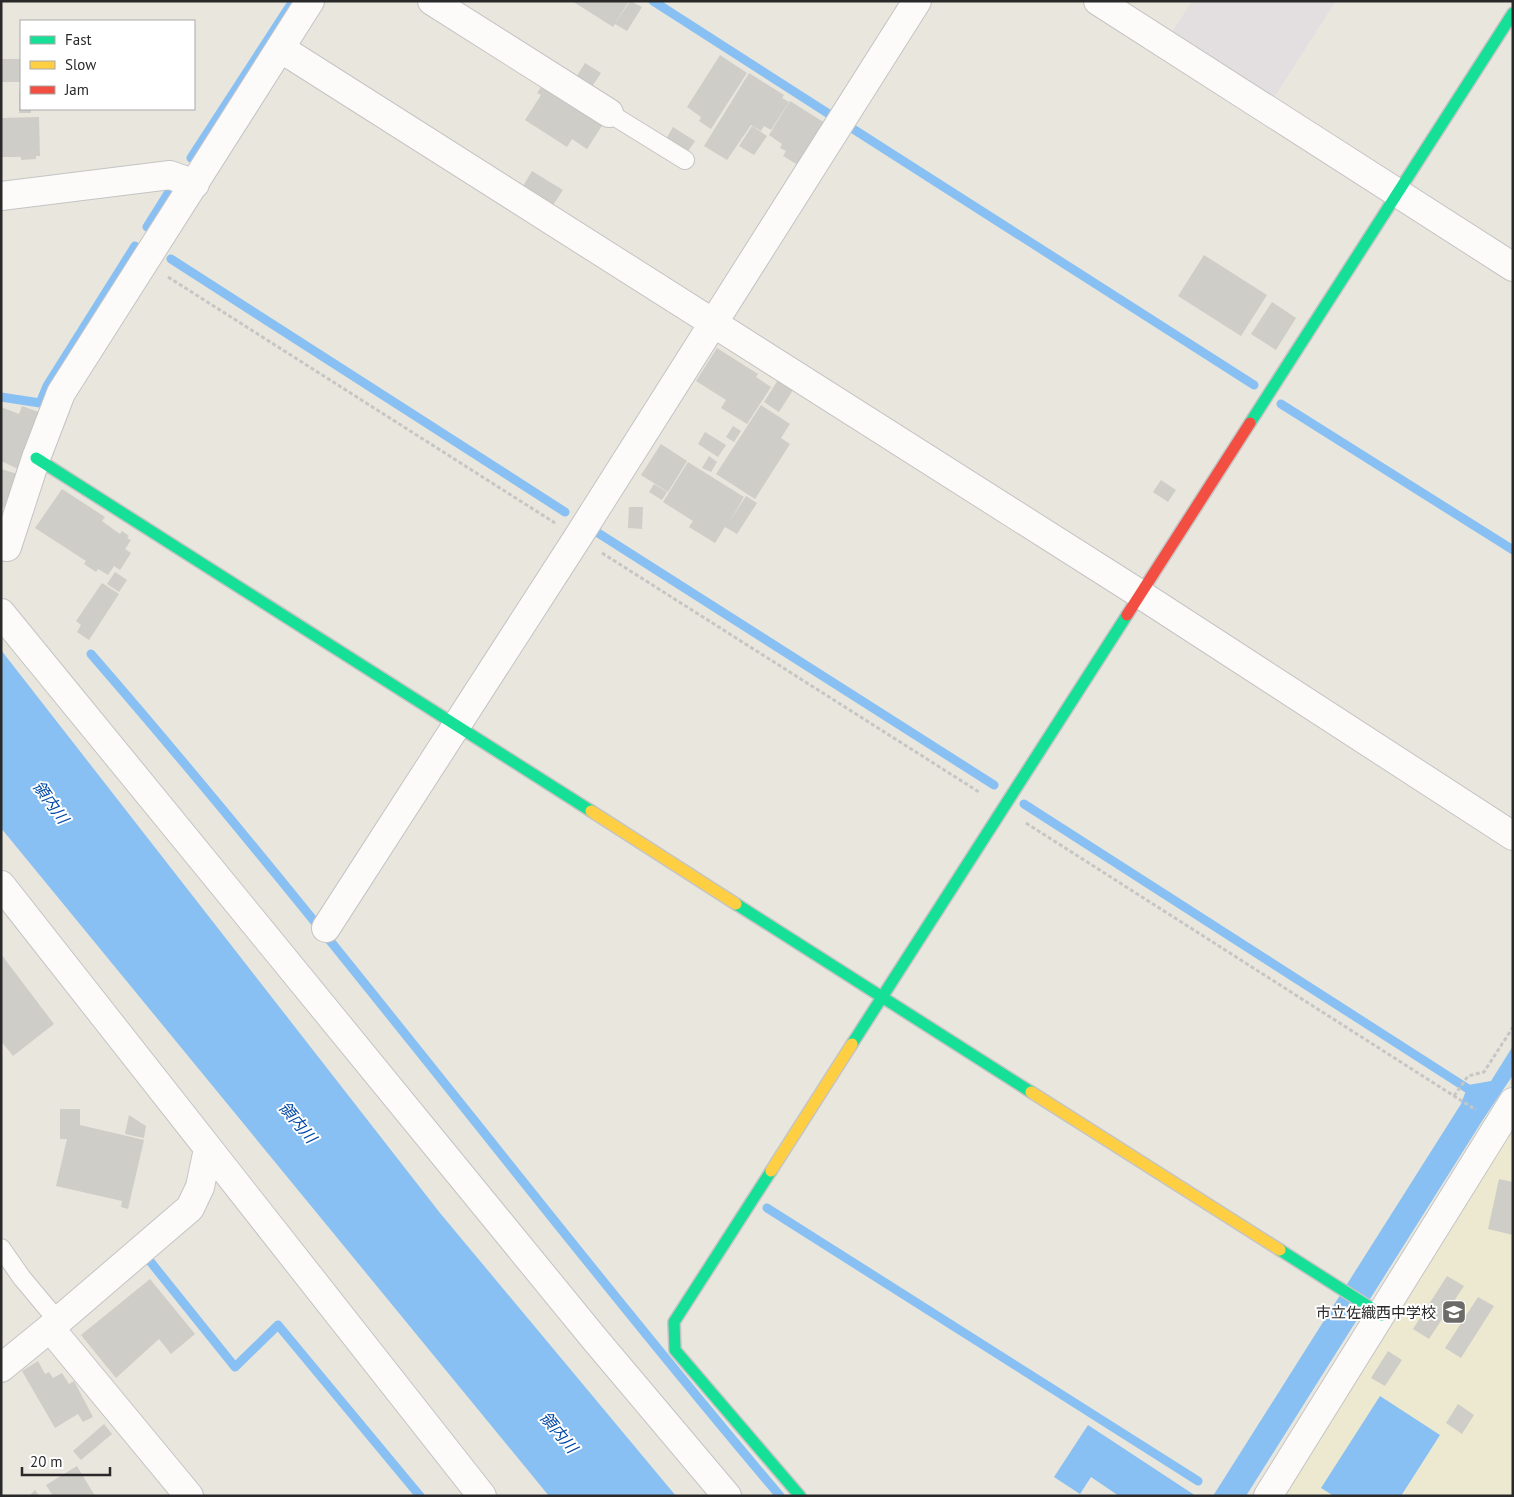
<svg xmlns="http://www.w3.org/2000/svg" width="1514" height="1497" font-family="'PT Sans','Noto Sans JP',sans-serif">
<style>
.industrial{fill:#e3dfe1}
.education{fill:#ede9d0}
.water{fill:#88c0f3}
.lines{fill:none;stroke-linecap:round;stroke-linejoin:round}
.stream{stroke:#88c0f3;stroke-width:9}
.building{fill:#cecdc7}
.lane-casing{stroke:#c5c4c4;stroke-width:20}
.street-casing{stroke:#c5c4c4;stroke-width:30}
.fast-casing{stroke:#c5c4c4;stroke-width:14}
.slow-casing{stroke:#c5c4c4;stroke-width:14}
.jam-casing{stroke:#c5c4c4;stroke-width:14}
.path{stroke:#c6c6c5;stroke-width:3;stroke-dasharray:4 2.5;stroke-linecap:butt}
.lane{stroke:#fcfbfa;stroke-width:18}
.street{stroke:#fcfbfa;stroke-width:28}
.fast{stroke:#16e098;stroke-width:11}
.slow{stroke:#ffcf43;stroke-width:11}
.jam{stroke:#f24e42;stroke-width:11}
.labels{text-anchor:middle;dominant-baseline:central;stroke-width:4;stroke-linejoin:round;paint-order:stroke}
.poi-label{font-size:15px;fill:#292929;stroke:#fff;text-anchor:end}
.water-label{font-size:16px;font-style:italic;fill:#0048a6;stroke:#fff}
</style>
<rect width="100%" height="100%" fill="#e8e6dd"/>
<!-- industrial -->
<path class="industrial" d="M1192,1H1336L1271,102L1169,37Z"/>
<!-- education -->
<path class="education" d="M1513,1127V1496H1277Z"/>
<!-- water -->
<path class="water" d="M1,650L440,1213L676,1496H549L1,828Z
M1513,1046V1075L1484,1118L1246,1496H1213L1461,1104L1468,1085L1491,1081Z
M1380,1396L1440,1435L1401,1496H1334L1321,1488Z
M1088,1425L1196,1496H1119L1091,1477L1080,1494L1054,1477Z"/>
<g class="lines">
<!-- stream -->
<path class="stream" d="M653,1L829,114
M850,127L1254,385
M191,158L293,1
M147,227L169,192
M171,259L565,512
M1,397L40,403L47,386L135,246
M1281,404L1513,550
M595,531L994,785
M91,654C329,928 546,1219 780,1496
M1024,804L1476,1094
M767,1208L1198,1481
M145,1255L235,1367L278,1325L420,1496"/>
</g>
<!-- building -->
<path class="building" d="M572,1H629L613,27Z
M630,1L642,7L627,31L615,24Z
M720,55L747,73L711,129L699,121L701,117L687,107Z
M1,59H21V82H1Z
M585,63L601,73L589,91L574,81Z
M749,73L784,95L782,98L789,102L771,130L764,126L761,131L751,125L727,160L704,146Z
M543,84L605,121L587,149L572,139L567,147L525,120L541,95L537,93Z
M19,89H21V109H31V113H19Z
M790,101L825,123L798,165L783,156L786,151L780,148L782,144L769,135Z
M39,117L40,156H36V159L21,160V157H1V118Z
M752,126L767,136L754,155L739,146Z
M673,127L695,141L687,153L666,139Z
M532,171L563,190L553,205L523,186Z
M1204,255L1267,295L1241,336L1178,296Z
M1272,302L1296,318L1276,350L1251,334Z
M717,348L758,374L756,377L771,387L747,424L721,408L726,400L696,381Z
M778,380L793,390L779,412L764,402Z
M761,405L790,424L781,438L790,444L755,499L716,474Z
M22,406L41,413L18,469L1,461V407L19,414Z
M733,426L741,431L734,442L726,437Z
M705,432L726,445L718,457L698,444Z
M661,444L687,461L668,492L641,475Z
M709,456L717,462L711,472L702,468Z
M688,462L744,497L728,524L746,496L757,503L737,534L725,527L715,543L689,527L693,521L663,502Z
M1,469L21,475L9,509L1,507Z
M1161,480L1176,490L1168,502L1153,492Z
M654,484L667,492L662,500L649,492Z
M62,489L105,517L102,521L120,534L122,531L129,536L127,538L131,540L125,549L131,553L120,570L114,566L108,575L98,569L96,572L84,564L86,561L35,528Z
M629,507H643L642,529L628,528Z
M115,572L127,580L119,592L107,584Z
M102,583L119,594L89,640L77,632L81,625L76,621Z
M1,954L54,1024L13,1056L1,1041Z
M60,1109H80V1125L144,1140L128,1209L121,1207L122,1201L56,1186L67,1139H60Z
M129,1115L146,1126L144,1138L125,1134Z
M1499,1179L1513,1182V1235L1488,1229Z
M1447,1276L1464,1286L1429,1339L1413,1329Z
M150,1279L195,1334L171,1354L159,1339L116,1378L81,1335Z
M1478,1297L1494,1306L1461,1358L1445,1348Z
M1388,1351L1402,1360L1385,1386L1371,1378Z
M38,1361L45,1374L49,1372L53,1378L62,1373L69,1384L74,1381L93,1417L83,1422L78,1414L55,1428L22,1371Z
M1458,1404L1474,1415L1462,1434L1446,1423Z
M104,1424L112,1434L81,1460L73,1451Z
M77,1466L95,1496H53L46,1485Z
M35,1490L39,1496H29Z"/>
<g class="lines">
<defs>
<path id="lane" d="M609,113L685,160
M1,1248L22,1278L58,1321"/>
<path id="street" d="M432,1L609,113
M1098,1L1513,267
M280,48L1140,594L1513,836
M1,196L170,175L195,184
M1,546L7,547L36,458L61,393L310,1
M1,613L593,1337L727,1496
M1,885L482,1496
M326,928L578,537L917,1
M50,1328L190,1208L200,1187L208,1149
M1,1368L50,1328L189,1496
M1268,1496L1513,1102"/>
<path id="fast" d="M1250,423L1513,13
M36,458L591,811
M736,904L1031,1092
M852,1044L1127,615
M771,1171L674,1322L675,1350L800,1496
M1280,1250L1382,1315"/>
<path id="slow" d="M591,811L736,904
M1031,1092L1280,1250
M771,1171L852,1044"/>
<path id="jam" d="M1127,615L1250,423"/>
</defs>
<!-- lane casing -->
<use href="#lane" class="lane-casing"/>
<!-- street casing -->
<use href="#street" class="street-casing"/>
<!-- fast casing -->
<use href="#fast" class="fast-casing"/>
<!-- slow casing -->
<use href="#slow" class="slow-casing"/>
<!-- jam casing -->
<use href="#jam" class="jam-casing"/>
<!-- path -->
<path class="path" d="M168,277L555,523
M602,553L979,792
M1026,823L1476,1110
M1454,1096L1468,1076L1484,1072L1513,1027"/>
<!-- lane -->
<use href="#lane" class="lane"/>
<!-- street -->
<use href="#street" class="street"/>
<!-- fast -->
<use href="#fast" class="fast"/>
<!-- slow -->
<use href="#slow" class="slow"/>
<!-- jam -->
<use href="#jam" class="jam"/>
</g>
<!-- icons -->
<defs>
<symbol id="school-square" viewBox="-11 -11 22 22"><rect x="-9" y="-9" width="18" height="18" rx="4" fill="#6c6b68" stroke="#fff"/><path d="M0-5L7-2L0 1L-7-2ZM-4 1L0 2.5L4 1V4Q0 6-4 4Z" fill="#fff"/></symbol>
</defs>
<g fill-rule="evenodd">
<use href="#school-square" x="1440" y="1298" width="28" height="28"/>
</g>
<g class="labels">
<!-- poi labels -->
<g class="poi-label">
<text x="1436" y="1312">市立佐織西中学校</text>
</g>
<!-- water labels -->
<g class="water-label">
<text transform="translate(51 802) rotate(54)">領内川</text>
<text transform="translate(298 1122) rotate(50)">領内川</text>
<text transform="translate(559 1432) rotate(50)">領内川</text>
</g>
</g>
<!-- border -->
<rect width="1514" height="1497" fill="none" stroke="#292929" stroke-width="5"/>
<!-- legend -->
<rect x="20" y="20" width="175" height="90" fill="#ffffff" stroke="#a9a9a9"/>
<rect x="30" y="36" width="25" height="8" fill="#16e098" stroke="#a9a9a9"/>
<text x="65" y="45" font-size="15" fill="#292929">Fast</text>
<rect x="30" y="61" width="25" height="8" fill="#ffcf43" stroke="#a9a9a9"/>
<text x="65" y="70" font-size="15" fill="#292929">Slow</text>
<rect x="30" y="86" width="25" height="8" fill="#f24e42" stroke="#a9a9a9"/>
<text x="65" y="95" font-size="15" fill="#292929">Jam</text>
<!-- scale -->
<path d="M22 1467v8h88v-8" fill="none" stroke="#292929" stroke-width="2.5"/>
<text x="30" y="1467" font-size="15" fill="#292929" stroke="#ffffff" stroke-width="4" paint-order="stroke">20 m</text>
</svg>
